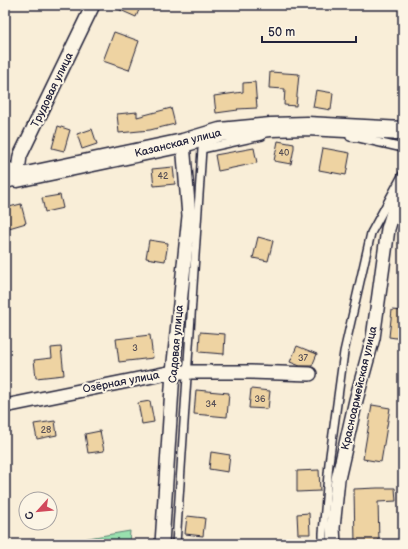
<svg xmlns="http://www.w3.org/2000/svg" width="408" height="549" font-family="'Balsamiq Sans',sans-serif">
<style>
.green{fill:#98e0ae;stroke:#5d8174}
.building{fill:#eed3a2;stroke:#22223b}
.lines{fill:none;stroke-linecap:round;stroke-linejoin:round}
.lane-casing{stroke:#22223b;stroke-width:10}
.street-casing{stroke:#22223b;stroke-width:16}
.secondary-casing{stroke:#22223b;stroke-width:21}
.lane{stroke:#fcf5e5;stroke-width:7}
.street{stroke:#fcf5e5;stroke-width:13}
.secondary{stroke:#fcf5e5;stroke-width:18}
.labels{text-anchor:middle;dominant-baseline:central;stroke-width:4;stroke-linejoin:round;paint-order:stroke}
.number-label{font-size:9px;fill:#554e55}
.street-label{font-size:11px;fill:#22223b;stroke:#fcf5e5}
</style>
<rect width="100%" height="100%" fill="#f9eed8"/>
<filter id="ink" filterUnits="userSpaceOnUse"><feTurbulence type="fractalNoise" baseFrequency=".025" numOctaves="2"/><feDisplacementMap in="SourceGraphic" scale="8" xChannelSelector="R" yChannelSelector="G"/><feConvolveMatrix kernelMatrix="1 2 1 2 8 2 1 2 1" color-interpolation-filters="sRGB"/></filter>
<g filter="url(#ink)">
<!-- green -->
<path class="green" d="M130,531L129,544H53Z"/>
<!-- building -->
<path class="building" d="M109,5H141L136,17Z
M114,32L139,41L129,70L103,61Z
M270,72L299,74L296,106L284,105L285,89L269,88Z
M255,82L257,108L237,109L238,110L216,113L214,96L243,92V83Z
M316,90L333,93L331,110L313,107Z
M171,108L175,124L150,130L119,133L117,114L137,112V117Z
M58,126L70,130L64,151L52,148Z
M92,129L97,144L82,149L77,134Z
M278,141L294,144V148L291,164L274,161Z
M254,148L257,163L218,171L215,155Z
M323,148L350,153L346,175L319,170Z
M173,167L175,184L154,186L152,169Z
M60,195L63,208L45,212L42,198Z
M21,204L26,223L9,228L5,208Z
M258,237L273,241L268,261L253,258Z
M149,240L168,243L165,261L146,258Z
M392,310L403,311V339L389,337Z
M200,332L225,334L224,354L199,352Z
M150,335L153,358L119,362L116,339Z
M297,346L317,354L312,366H300L290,362Z
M61,347L64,375L36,378L34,360L52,358L51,348Z
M251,389L270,391L268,409L249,408Z
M196,390L229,393L227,417L194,414Z
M150,401L154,422L142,424L138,403Z
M372,405L390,408L381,462L363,459Z
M55,421L57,435L37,439L34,424Z
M100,431L104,451L88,453L85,434Z
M211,452L230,455L228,472L209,469Z
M319,470L320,491L297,492V471Z
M377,488H395L396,501L378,502L379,542L355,543L354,489Z
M309,513L310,534H298L297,514Z
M187,516L205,518L203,536L185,534Z"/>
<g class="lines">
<defs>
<path id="lane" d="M350,137L359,138L403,148
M176,544L202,149L262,136
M323,544V533L329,463L344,352L371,233L403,174"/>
<path id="street" d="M5,182L17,178L20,156L93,5
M5,406L173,372H250L310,374
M162,544L173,372L189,216L183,143
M334,544L333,528L338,479L356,400L373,338L388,229L399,193L403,186"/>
<path id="secondary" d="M5,170L17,178L183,143L220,132L271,127L307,126L403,131"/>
</defs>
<!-- lane casing -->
<use href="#lane" class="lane-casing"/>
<!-- street casing -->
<use href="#street" class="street-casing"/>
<!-- secondary casing -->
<use href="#secondary" class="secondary-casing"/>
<!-- lane -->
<use href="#lane" class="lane"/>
<!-- street -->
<use href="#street" class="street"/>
<!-- secondary -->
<use href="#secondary" class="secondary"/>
</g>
</g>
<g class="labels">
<!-- number labels -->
<g class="number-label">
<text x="284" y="153">40</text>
<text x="163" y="176">42</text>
<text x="135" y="348">3</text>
<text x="303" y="358">37</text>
<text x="260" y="399">36</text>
<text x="211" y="404">34</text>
<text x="46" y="430">28</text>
</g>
<!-- street labels -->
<g class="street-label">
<text transform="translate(52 90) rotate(-64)">Трудовая улица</text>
<text transform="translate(178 143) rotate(-14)">Казанская улица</text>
<text transform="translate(176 344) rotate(-85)">Садовая улица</text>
<text transform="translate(121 382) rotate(-11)">Озёрная улица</text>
<text transform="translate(359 388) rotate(-77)">Красноармейская улица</text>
</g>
</g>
<!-- margin -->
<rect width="408" height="549" fill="none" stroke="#fcf5e5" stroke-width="20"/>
<rect x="10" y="10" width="388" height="529" fill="none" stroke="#22223b" stroke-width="1.5" filter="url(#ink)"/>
<!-- north arrow -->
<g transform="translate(38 511) rotate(243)"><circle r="19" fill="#fcf5e5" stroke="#a5a1a1"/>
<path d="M0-3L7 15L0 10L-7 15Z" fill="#d1495b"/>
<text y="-6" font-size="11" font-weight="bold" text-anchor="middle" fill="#22223b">С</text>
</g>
<!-- scale -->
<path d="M262 36v6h94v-6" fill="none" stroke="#22223b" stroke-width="2"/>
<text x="268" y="36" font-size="12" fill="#22223b" stroke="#fcf5e5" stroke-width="3" paint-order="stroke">50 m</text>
</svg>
